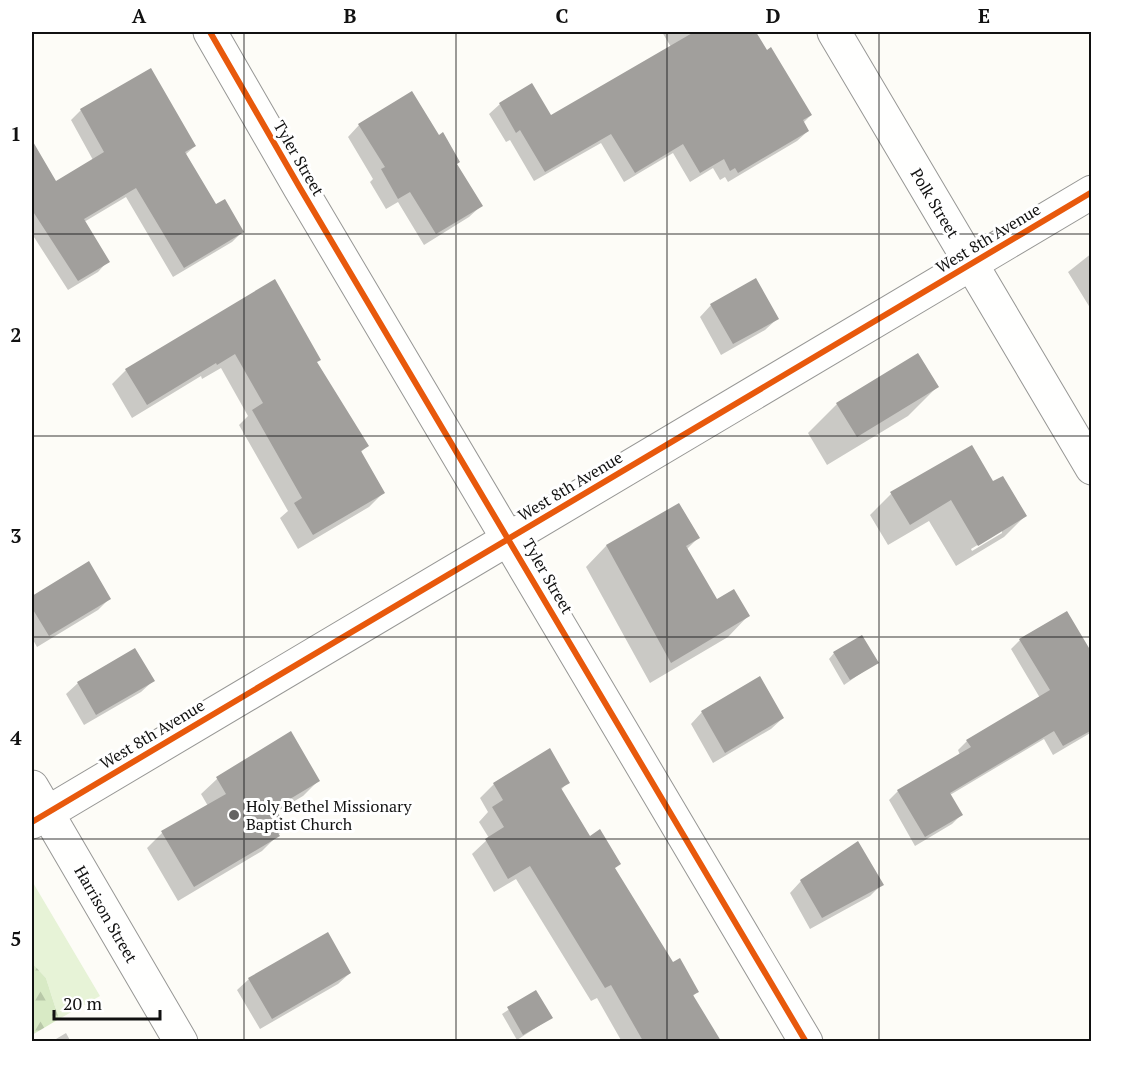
<svg xmlns="http://www.w3.org/2000/svg" width="1123" height="1073" font-family="'PT Serif',serif">
<style>
.grass{fill:#e7f3d7}
.forest{fill:url(#forest-firs)}
.shadow{fill:#0003;fill-rule:evenodd}
.building{fill:#a19f9c}
.lines{fill:none;stroke-linecap:round;stroke-linejoin:round}
.minor-casing{stroke:#979795;stroke-width:35}
.tertiary-casing{stroke:#979795;stroke-width:35}
.minor{stroke:#fffffe;stroke-width:33}
.tertiary{stroke:#fffffe;stroke-width:33}
.cycleway-casing{stroke:#fff;stroke-width:10}
.cycleway{stroke:#e8590c;stroke-width:6}
.grid{fill:none;stroke:#111;stroke-width:1.5;stroke-opacity:0.55}
.poi-dot{fill:#646362;stroke:#fff;stroke-width:2}
.labels{text-anchor:middle;dominant-baseline:central;stroke-width:6;stroke-linejoin:round;paint-order:stroke}
.street-label{font-size:16px;fill:#111;stroke:#fff}
.poi-label{font-size:16px;fill:#111;stroke:#fff;text-anchor:start}
.neatline{fill:none;stroke:#111;stroke-width:2}
.grid-label{font-size:20px;text-anchor:middle;font-weight:bold;fill:#111}
</style>
<defs>
<pattern id="forest-firs" width="22" height="20" patternUnits="userSpaceOnUse" patternTransform="scale(1.5)"><rect width="22" height="20" fill="#d8eac5"/><path d="M5 1l3.5 6h-7zM16 11l3.5 6h-7z" fill="#b8c8a8"/></pattern>
</defs>
<rect width="100%" height="100%" fill="#fdfcf7"/>
<!-- grass -->
<path class="grass" d="M32,881L100,996L59,1019L46,978L32,963Z"/>
<!-- forest -->
<path class="forest" d="M32,963L46,978L59,1019L32,1035Z"/>
<!-- shadow -->
<path class="shadow" d="M662,32H754L811,115L803,123L808,131L797,141L728,182L725,177L720,180L713,168L690,182L673,153L624,182L601,143L534,181L510,140L506,142L489,114L500,104L550,117L671,47Z
M81,110L195,146L185,155L215,206L242,232L232,242L173,277L126,197L84,222L108,261L98,272L68,290L32,234V151L35,149L55,183L93,160L71,120Z
M359,125L456,164L481,206L469,217L424,245L398,202L386,209L370,182L373,179L348,137Z
M1092,253V311L1068,272Z
M275,281L316,363L367,446L360,453L383,493L369,507L298,549L280,518L288,511L239,425L248,416L221,368L202,379L201,376L132,418L112,384L126,370Z
M711,305L777,319L765,330L721,355L700,317Z
M937,387L908,416L827,465L808,433L837,404Z
M992,483L1025,516L1004,537L956,566L929,521L888,545L870,515L891,494ZM1002,530V533L972,551L971,549Z
M679,505L698,538L686,550L716,601L748,616L728,637L650,683L586,567L606,546Z
M89,564L109,599L98,610L37,647L32,638V598Z
M1020,640L1092,656V732L1053,755L1044,739L950,795L961,815L952,824L915,846L889,800L898,791L960,755L958,750L967,741L1040,698L1011,649Z
M834,653L877,662L844,685L829,659Z
M153,681L141,692L84,725L66,694L78,683Z
M702,712L783,718L771,729L713,763L691,724Z
M290,733L318,781L303,796L276,812L285,828L262,851L178,901L147,848L162,833L208,806L201,794L217,779Z
M549,751L568,782L561,790L589,838L614,869L672,964L697,992L692,997L719,1042H622L597,998L591,1001L516,879L494,892L472,854L489,838L479,822L488,812L480,798L494,784Z
M801,881L882,884L870,896L810,929L790,893Z
M350,973L338,984L260,1029L237,990L249,979Z
M536,992L551,1018L517,1040L502,1014Z
M66,1033L71,1042H51Z"/>
<!-- building -->
<path class="building" d="M694,32H756L767,50L771,47L812,115L803,120L809,131L738,173L735,168L730,171L724,159L700,173L683,144L635,173L611,134L545,172L520,130L516,133L499,103L532,83L551,115Z
M151,68L196,146L185,152L216,204L225,199L244,232L184,268L136,188L84,219L110,262L78,281L32,210V140L56,181L104,152L80,109Z
M412,91L439,135L443,132L460,162L457,164L483,206L436,234L410,192L398,199L381,169L385,167L358,124Z
M756,278L779,319L733,344L710,304Z
M275,279L321,360L317,362L369,446L361,451L385,493L313,535L294,503L302,498L252,410L263,403L235,354L217,365L216,363L147,405L125,369Z
M918,353L939,387L857,437L836,403Z
M972,445L993,481L1003,476L1027,516L978,546L951,500L910,525L890,492Z
M679,503L700,538L686,546L717,599L734,589L750,616L671,663L606,545Z
M89,561L111,599L49,636L32,608V596Z
M1067,611L1092,653V730L1063,746L1054,731L950,793L963,815L925,837L897,790L971,747L966,740L1050,690L1019,639Z
M862,635L879,663L850,680L833,652Z
M135,648L155,681L96,715L77,682Z
M760,676L784,718L725,753L701,711Z
M291,731L320,781L275,808L287,828L278,833L280,836L194,887L161,831L226,794L216,777Z
M550,748L570,783L561,788L590,836L600,829L621,864L615,868L673,962L680,958L699,992L693,995L721,1041H643L611,985L605,988L530,866L508,879L485,839L504,827L492,807L503,800L493,783Z
M858,841L884,885L822,918L800,880Z
M328,932L351,973L272,1019L248,978Z
M536,990L553,1018L523,1035L507,1007Z"/>
<g class="lines">
<defs>
<path id="minor" d="M210,32L300,188L806,1042
M834,32L1092,468"/>
<path id="tertiary" d="M32,787L181,1042
M32,822L1092,192"/>
</defs>
<!-- minor casing -->
<use href="#minor" class="minor-casing"/>
<!-- tertiary casing -->
<use href="#tertiary" class="tertiary-casing"/>
<!-- minor -->
<use href="#minor" class="minor"/>
<!-- tertiary -->
<use href="#tertiary" class="tertiary"/>
<defs>
<path id="cycleway" d="M210,32L300,188L806,1042
M32,822L1092,192"/>
</defs>
<!-- cycleway casing -->
<use href="#cycleway" class="cycleway-casing"/>
<!-- cycleway -->
<use href="#cycleway" class="cycleway"/>
</g>
<!-- grid -->
<path class="grid" d="M244,32V1042M456,32V1042M667,32V1042M879,32V1042M32,234H1092M32,436H1092M32,637H1092M32,839H1092"/>
<!-- markers -->
<circle class="poi-dot" cx="234" cy="815" r="6"/>
<g class="labels">
<!-- street labels -->
<g class="street-label">
<text transform="translate(299 158) rotate(60)">Tyler Street</text>
<text transform="translate(935 203) rotate(59)">Polk Street</text>
<text transform="translate(988 238) rotate(-31)">West 8th Avenue</text>
<text transform="translate(570 486) rotate(-31)">West 8th Avenue</text>
<text transform="translate(548 576) rotate(60)">Tyler Street</text>
<text transform="translate(152 734) rotate(-31)">West 8th Avenue</text>
<text transform="translate(106 914) rotate(60)">Harrison Street</text>
</g>
<!-- poi labels -->
<g class="poi-label">
<text x="246" y="806">Holy Bethel Missionary<tspan x="246" dy="18">Baptist Church</tspan></text>
</g>
</g>
<!-- border -->
<rect width="1123" height="1073" fill="none" stroke="#ffffff" stroke-width="66"/>
<!-- scale -->
<path d="M54 1010v9h106v-9" fill="none" stroke="#111111" stroke-width="3"/>
<text x="63" y="1010" font-size="18" fill="#111111" stroke="#ffffff" stroke-width="4.5" paint-order="stroke">20 m</text>
<rect x="33" y="33" width="1057" height="1007" class="neatline"/>
<g class="grid-label">
<text x="139" y="23">A</text>
<text x="350" y="23">B</text>
<text x="562" y="23">C</text>
<text x="773" y="23">D</text>
<text x="984" y="23">E</text>
<text x="16" y="141">1</text>
<text x="16" y="342">2</text>
<text x="16" y="543">3</text>
<text x="16" y="745">4</text>
<text x="16" y="946">5</text>
</g>
</svg>
